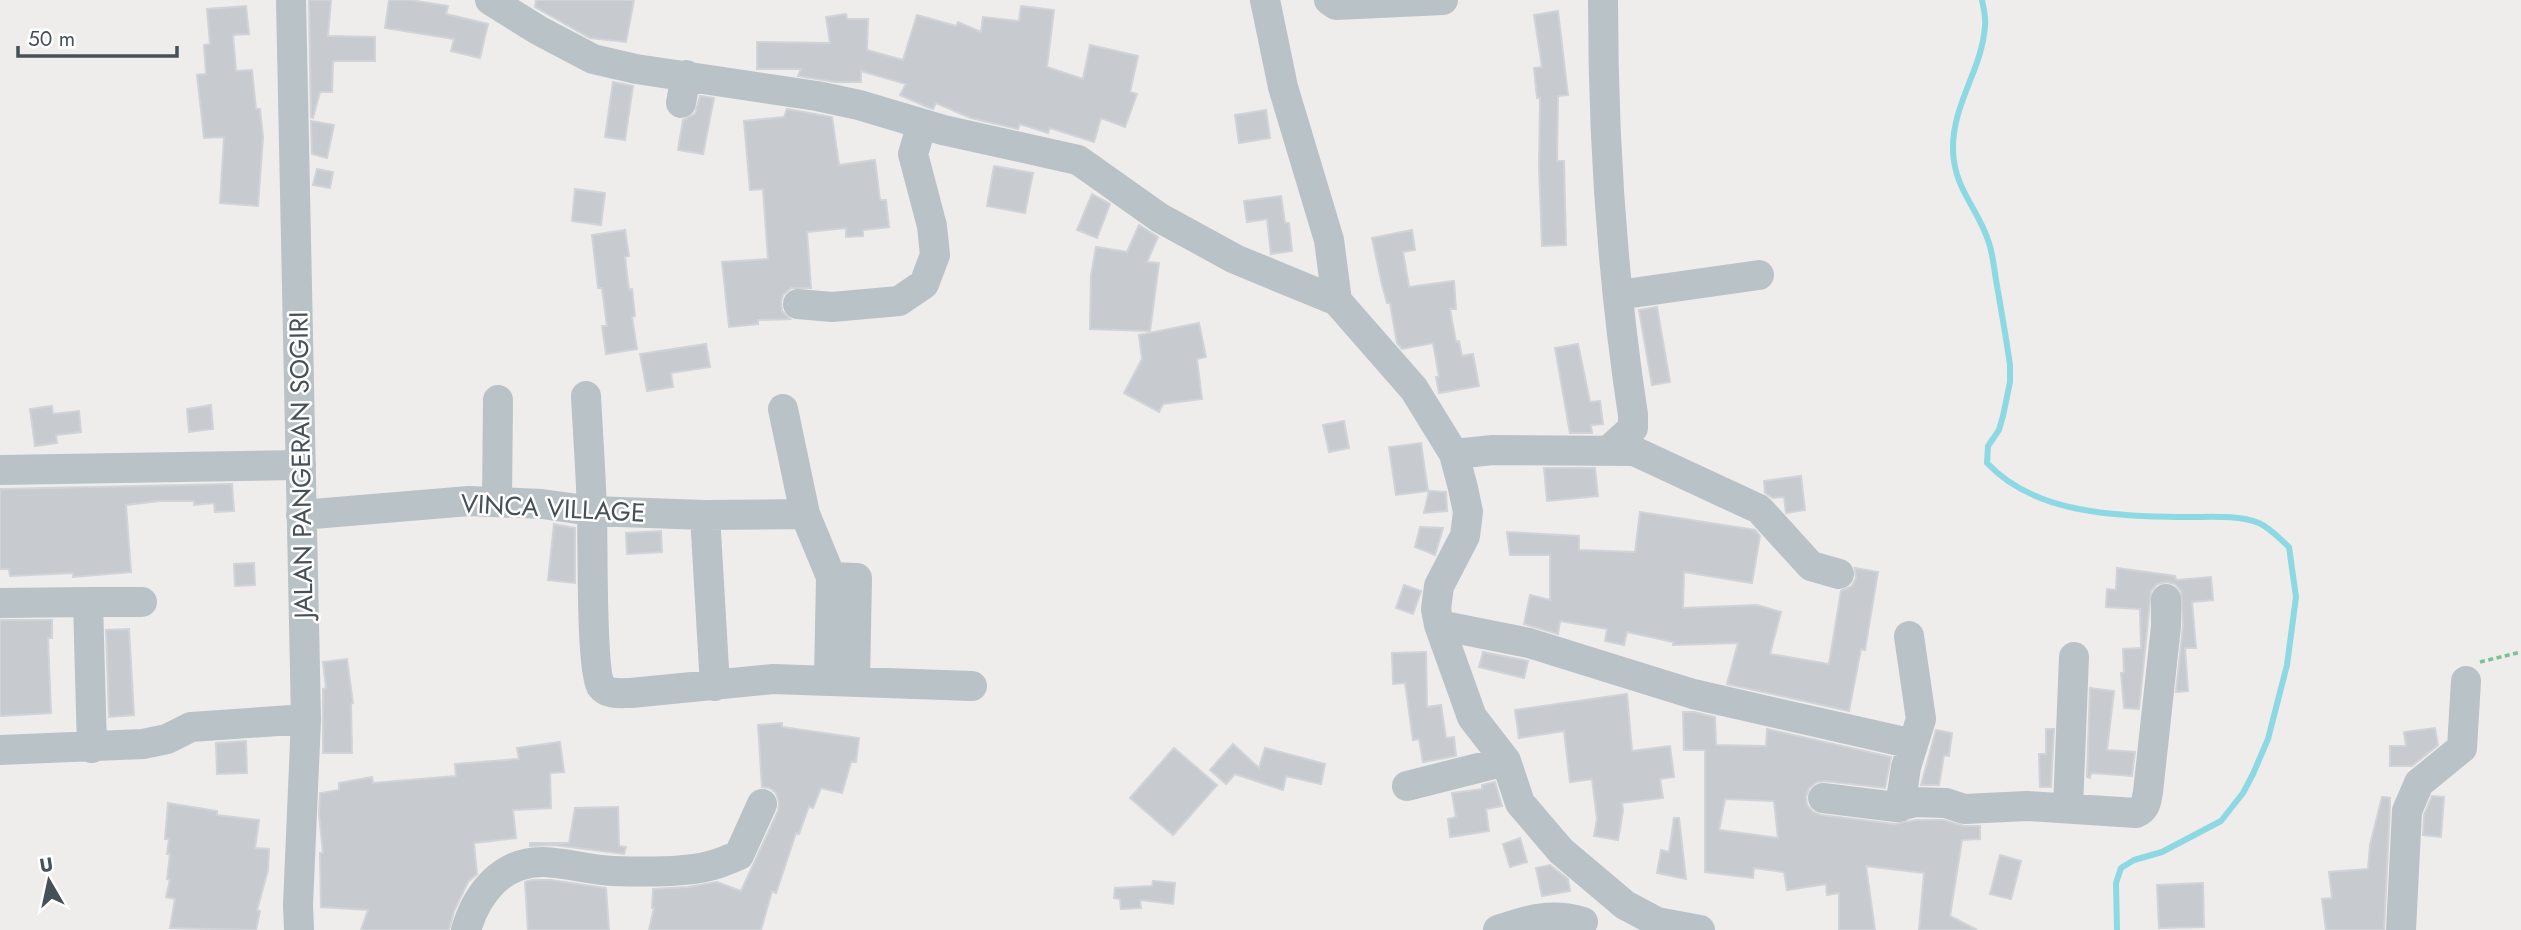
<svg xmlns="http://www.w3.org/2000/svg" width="2521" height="930" font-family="Jost,sans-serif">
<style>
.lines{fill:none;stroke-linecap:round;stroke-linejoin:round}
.stream{stroke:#8dd9e3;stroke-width:6}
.building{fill:#c7cace;stroke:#d0d3d7;stroke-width:2;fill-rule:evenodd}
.path{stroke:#78c498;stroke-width:3.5;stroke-dasharray:5 3.5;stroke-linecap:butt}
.minor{stroke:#b8c2c7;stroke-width:30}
.labels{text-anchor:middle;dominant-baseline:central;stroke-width:5;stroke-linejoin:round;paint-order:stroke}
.street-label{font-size:26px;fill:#465157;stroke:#fff}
</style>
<rect width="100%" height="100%" fill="#efecec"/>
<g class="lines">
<!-- stream -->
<path class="stream" d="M1982,0C1984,9 1986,18 1985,26C1982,70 1952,104 1953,150C1954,190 1979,209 1989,243C1993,255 1994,268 1996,280C2001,309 2006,337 2010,365V382L2003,416L1999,430L1988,446L1987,463C2037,516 2121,516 2189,517C2212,517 2238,515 2259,523C2270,528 2280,539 2289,547L2296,597L2287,665L2268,739L2253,774L2243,793L2221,821L2162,852L2134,860L2121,868L2116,883L2117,930"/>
</g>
<!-- building -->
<path class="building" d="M309,0H331L328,36L375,37V61H333L332,92H320L313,118L311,117Z
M389,0H410L448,6L446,14L488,24L480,58L451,51L454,39L385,28Z
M536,0H634L626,42L590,38L535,7Z
M246,6L249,34L233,35L236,71L252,70L256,109H260L263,137L258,206L220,203L224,137L204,138L197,75L206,74L204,45L210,44L207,9Z
M1021,6L1054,10L1047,67L1083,79L1090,45L1138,56L1130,92L1137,94L1125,127L1101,118L1094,142L1050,128L1048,133L1020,124L1018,129L971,118L936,103L933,109L925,106L900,95L906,84L861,71V82H836L798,76L801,69H757V42L830,43L826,17L846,14L847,19H868L867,50L903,60L917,15L956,26L958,22L981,32L983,17L1019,21Z
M1558,11L1568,95L1558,96L1557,161H1564L1566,245L1542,246L1539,167L1540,98H1537L1534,68L1542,67L1534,15Z
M613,82L633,86L625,140L605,137Z
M700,96L714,98L703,154L678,150L683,120L695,114Z
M787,109L832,117L839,165L875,160L880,200H886L889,227L863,230V236L846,237V228L807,232L811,288H791L783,295L781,302L782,311L790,319L758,320V324L729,327L722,262L768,259L763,189L750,190L744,121L784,117Z
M1266,110L1270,138L1239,143L1235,115Z
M311,121L334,125L327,158L312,154Z
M994,166L1033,173L1025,213L987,206Z
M317,169L333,172L330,188L313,185Z
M575,189L605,193L601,225L572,221Z
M1092,194L1110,204L1097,238L1077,230Z
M1281,196L1285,223H1289L1292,251L1271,254L1267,219L1247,222L1244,201Z
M1139,225L1158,237L1147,262L1159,263L1150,331L1090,329L1091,275L1096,247L1127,252Z
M625,230L629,256L625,257L629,290L632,289L635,316L632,317L637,349L606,354L602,326H607L602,288H598L592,235Z
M1412,230L1415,250L1403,252L1409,287L1454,281L1456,309H1450L1456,342L1459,341L1462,356L1473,354L1479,386L1439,393L1436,377H1439L1433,343L1402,349L1397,343L1390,303H1387L1382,285L1372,238Z
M1657,307L1670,382L1652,385L1639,310Z
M1199,323L1206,357L1197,359L1202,399L1163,404L1159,412L1124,393L1142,359L1139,335Z
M706,344L710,367L671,373L673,387L647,391L640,354Z
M1578,344L1590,402L1600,401L1603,424L1591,425L1592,433H1570L1555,348Z
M211,405L213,429L189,432L187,409Z
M52,406L53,414L79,411L81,432L56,435L57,443L35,446L30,409Z
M1344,421L1349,448L1329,452L1323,425Z
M1421,443L1428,491L1396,495L1389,447Z
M1544,468H1595L1598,496L1547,501Z
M1801,476L1805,510L1786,513L1784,497L1773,498L1765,493L1764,481Z
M232,484L234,511L215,512L214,503L194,505V501H160L126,505L131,572L73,577V573L10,576L9,569H0V489Z
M1429,491L1446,492L1447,511L1424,513Z
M1640,512L1755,530L1760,536L1752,583L1684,572L1683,608L1757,605L1781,612L1770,654L1829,664L1841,591L1852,586L1856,578L1855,568L1878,572L1865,650L1861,649L1849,711L1727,684L1738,643L1673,645V642L1627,632L1624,645L1605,641L1607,629L1560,621L1558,634L1524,624L1530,595L1550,600V555H1510L1507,532L1579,536V550L1635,552Z
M554,524L575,528V583L548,580Z
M1420,527L1443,528L1435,555L1415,547Z
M661,531L662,552L627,554L626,533Z
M254,563L255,585L235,586L234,564Z
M2117,568L2175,576L2176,580L2211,577L2213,600L2192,602L2196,648H2185L2188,691L2176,692L2183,626L2181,591L2175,584L2167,582L2157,584L2151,591L2139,709L2124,708L2121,673H2124L2123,649L2141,648L2140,609L2106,607L2107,589L2116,590Z
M1404,585L1421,591L1413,614L1396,608Z
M0,620H52V638H48L51,713L0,716Z
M129,629L134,715L109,717L106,630Z
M1426,652L1427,707L1441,705L1446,738L1454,737L1456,756L1423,762L1419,739L1413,740L1405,683L1393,684L1392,653Z
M1483,652L1528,661L1524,678L1479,667Z
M347,659L353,703L351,704L352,753H323V689L326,688L323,662Z
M2090,688L2114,691L2107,750L2135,752L2132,776L2091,773L2090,778L2087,777Z
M1627,694L1632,751L1670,746L1674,777L1660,779L1663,798L1622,803L1623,811L1618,840L1594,836L1597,819L1592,779L1570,782L1564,731L1519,738L1515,710Z
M1683,712H1694L1715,717L1716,745L1766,746L1767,729L1891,757L1885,788L1825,781L1817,782L1809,788L1806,797L1807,805L1813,812L1821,815L1894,824L1917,820H1943L1964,826H1980V839L1962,840L1950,916L1977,930H1919L1924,873L1866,866L1875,930H1839V893L1827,895L1826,884L1787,890L1784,872L1754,868L1753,878L1705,872V750H1684ZM1725,799L1774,801L1778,838L1719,830Z
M782,723V727L859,738L856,762H851L842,793L821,788L813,808L809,806L799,834L796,833L776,893L772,891L761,930H649L654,908H652L653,889L688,887L717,882L741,891L778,811L779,803L776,793L770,788L762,787L758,725Z
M2435,728L2438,745L2412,766H2390V746H2406L2404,732Z
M2046,729H2054L2051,787H2040L2039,754H2046Z
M1936,730L1952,733L1949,756L1944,755L1939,785H1921Z
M246,741L247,773L217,774L216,743Z
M560,742L564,772L550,773L551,808L513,810L516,838L474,843L477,874L468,882L454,911L449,930H361L368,910L321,907L320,853H323L319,814L320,793L339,790V783L372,777L373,783L456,776L455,764L519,759L517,748Z
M1233,744L1259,768L1265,748L1325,764L1321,784L1286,776L1283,790L1235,774L1226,784L1210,770Z
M1174,748L1217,785L1173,835L1130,798Z
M1495,782L1502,806L1486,809L1489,831L1450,837L1448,819L1456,817L1452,793L1482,789V785Z
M2432,796L2444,797L2441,837L2423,835L2424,815Z
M2382,797L2390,798V806L2384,930H2326L2322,899L2332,898L2329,872L2368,869L2370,845Z
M168,803L217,811V815L259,820L255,848L269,849L268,870L257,910L260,911L256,930L170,928L175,899L166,897L170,880L167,879L170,854H167L169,839H165Z
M618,807L619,846L626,847L624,854L554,845L530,846V843H569L575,808Z
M1674,818H1679L1686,879L1657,873L1661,850L1669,852Z
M1520,838L1527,862L1510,867L1503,844Z
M2000,855L2021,861L2011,899L1990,894Z
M1550,865L1568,879L1570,891L1542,896L1536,868Z
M532,880H551L606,888L609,930H528L525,882Z
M1153,881L1175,883L1173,904L1140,900L1141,908L1121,909L1120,899L1114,898L1115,888L1152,886Z
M2203,883L2204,927L2159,928L2157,885Z"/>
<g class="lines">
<!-- path -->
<path class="path" d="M2480,662L2521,652"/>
<!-- minor -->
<path class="minor" d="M291,0L306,719L298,905L299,930
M490,0L538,30L593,59L636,69L817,96L859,105L943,130L1078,160L1160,218L1235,259L1337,301
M1265,0L1283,87L1329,240L1337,301L1414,389L1454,454L1463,488L1468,512L1465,536L1439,586L1436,609L1439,625L1472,717L1506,761L1520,803L1561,851L1625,905L1657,922L1700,930
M1329,0L1336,5L1443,0
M1603,0C1603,139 1612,277 1633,415V428L1610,449
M681,103L686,75
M1618,295L1759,275
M798,304L832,307L899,301L924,284L935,255L932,226L913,154L922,124
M586,396C588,436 591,475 592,514C593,542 591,670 601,686C607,695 621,693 631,693L773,679L972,686
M783,409L805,514L831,577L829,680
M1454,454L1493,450L1634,451L1759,509L1811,566L1839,574
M0,470L301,465
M497,502L498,400
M301,515L469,501L542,504L592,511L705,515L805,514
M705,515L715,686
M831,577L857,578L855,681
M88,602H142
M0,603L88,602L92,748
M1439,625L1529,643L1693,694L1913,744
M0,750L143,744L167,739L191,727L306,719
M1407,786L1506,761
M1823,798L1896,807L1915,802L1946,803L1964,809L2027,806L2136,813C2146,809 2146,802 2148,792L2166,626V599
M1900,807L1906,767L1921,719L1909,636
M2068,808L2074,657
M466,930C477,893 502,861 544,862C567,863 590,870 613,871C641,872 682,873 709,866C719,864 730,859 739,855L762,804
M1498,930C1527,920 1552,912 1583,922
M2401,930L2407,811L2419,783L2462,748L2466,681"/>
</g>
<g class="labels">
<!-- street labels -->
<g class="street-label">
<text transform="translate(301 465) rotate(-91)">JALAN PANGERAN SOGIRI</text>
<text transform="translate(553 508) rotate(3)">VINCA VILLAGE</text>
</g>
</g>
<!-- north arrow -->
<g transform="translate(49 881) rotate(351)" stroke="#ffffff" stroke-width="5" paint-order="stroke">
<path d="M0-5L12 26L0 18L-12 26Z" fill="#465157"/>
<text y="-10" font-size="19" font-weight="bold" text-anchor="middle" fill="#465157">U</text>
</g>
<!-- scale -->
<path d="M18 46v10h159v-10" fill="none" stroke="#465157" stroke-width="3.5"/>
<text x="28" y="46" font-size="21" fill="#465157" stroke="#ffffff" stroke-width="5" paint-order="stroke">50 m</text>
</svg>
